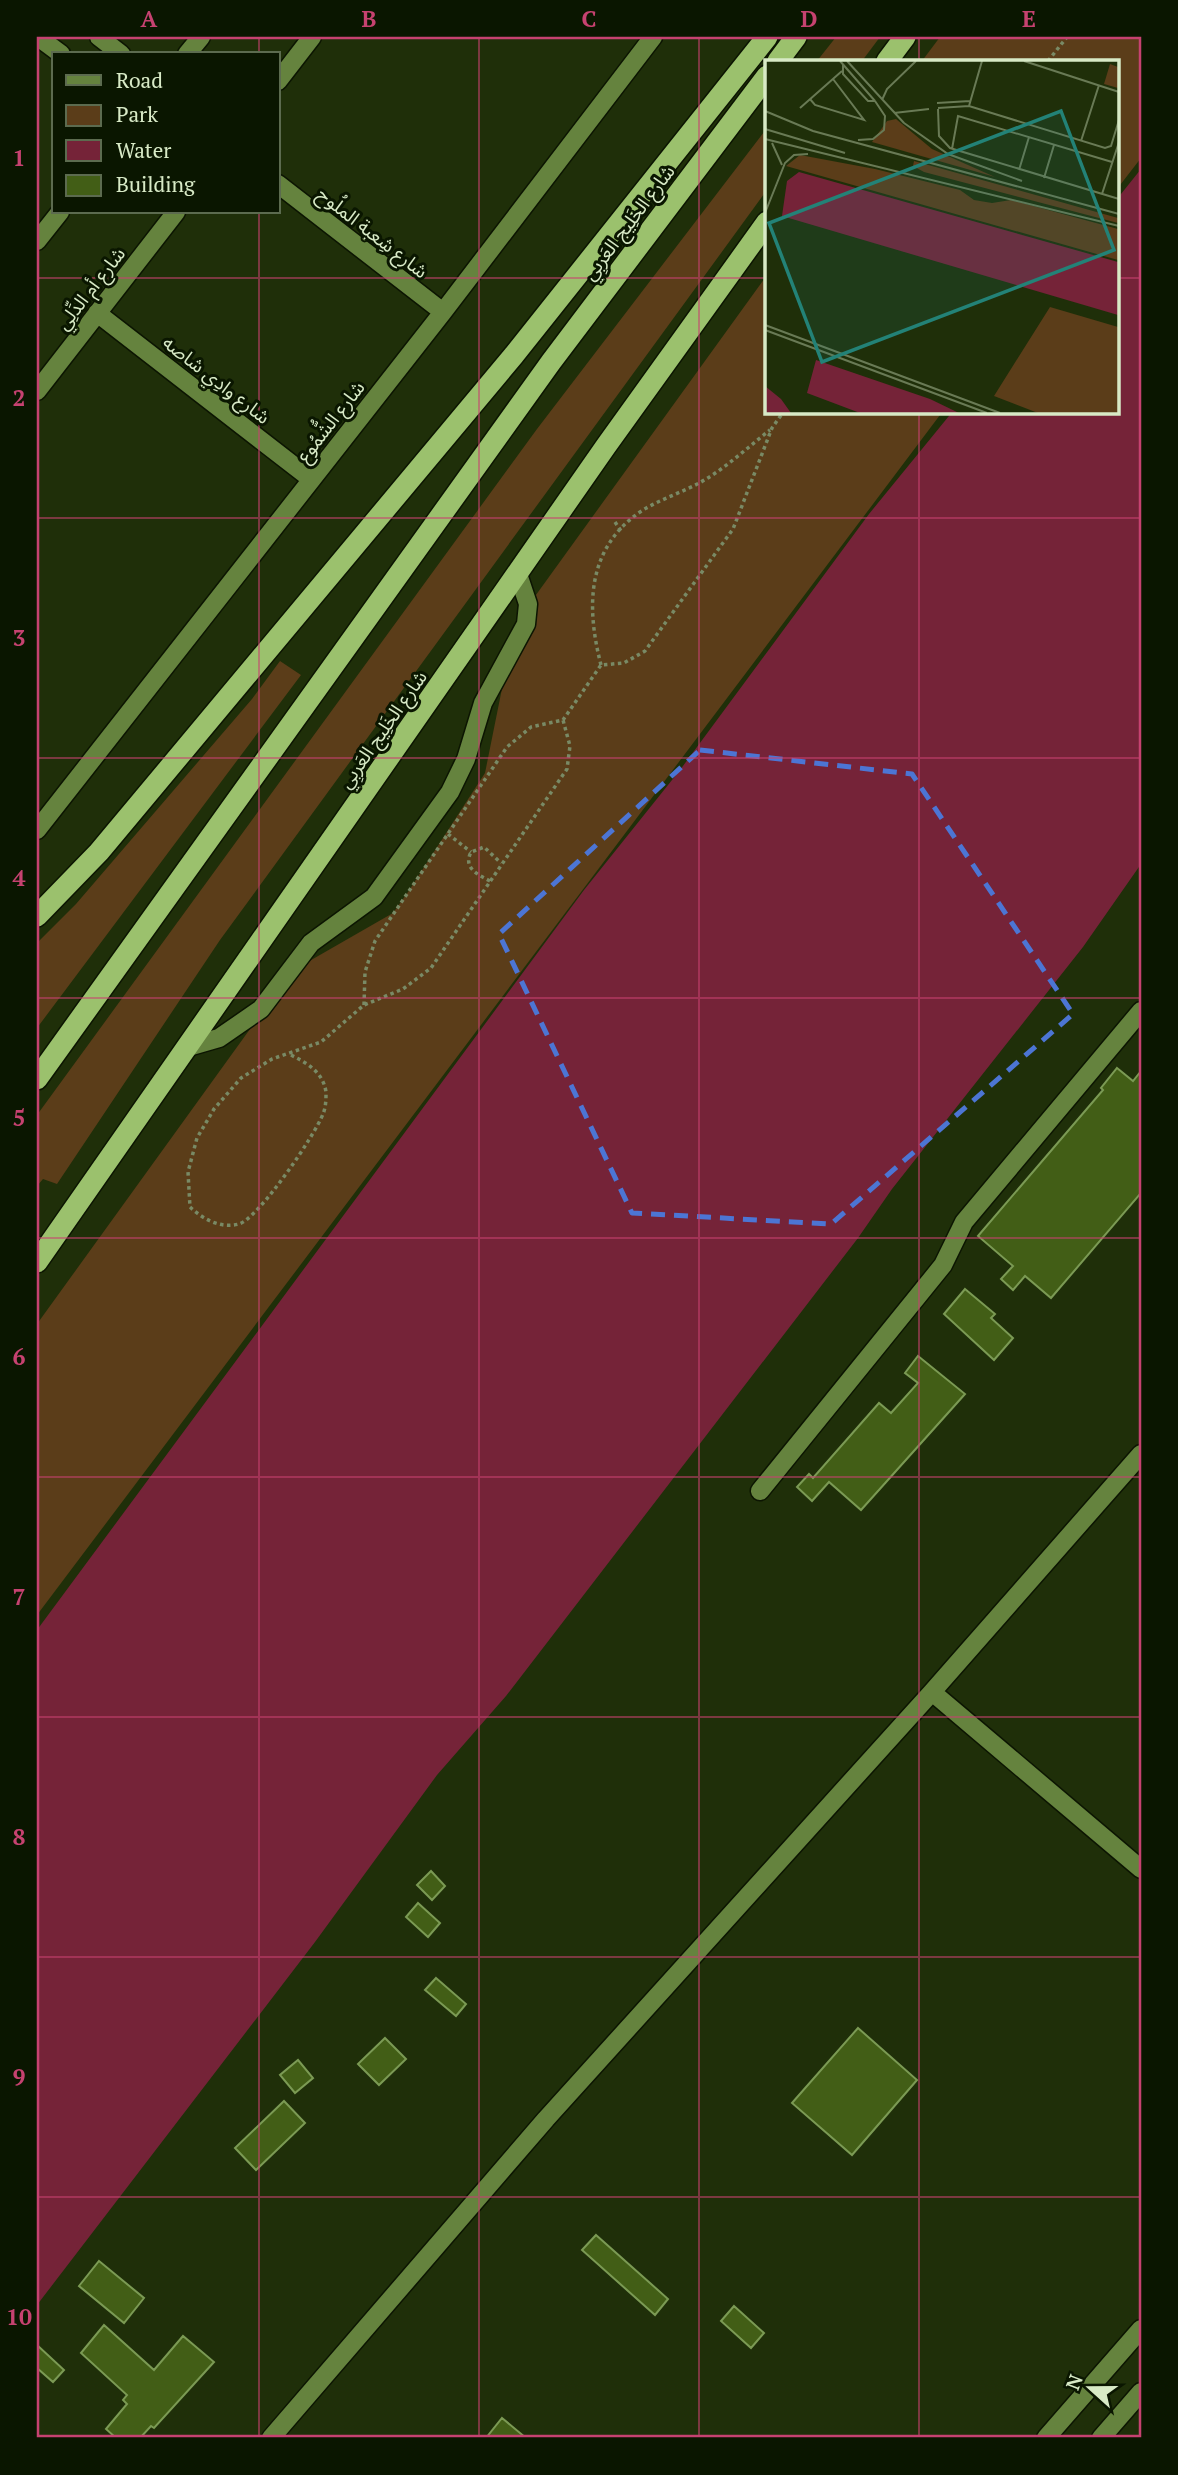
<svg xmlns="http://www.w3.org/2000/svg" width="1178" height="2475" font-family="'PT Serif','Noto Sans Arabic',serif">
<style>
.green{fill:#5b3d19}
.water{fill:#752338}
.building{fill:#425e16;stroke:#7b9a54;stroke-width:2}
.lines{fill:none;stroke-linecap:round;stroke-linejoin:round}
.minor-casing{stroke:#0c1502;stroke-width:21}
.highway-casing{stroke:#0c1502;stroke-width:24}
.path{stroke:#798a65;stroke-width:3.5;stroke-dasharray:3.5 3.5;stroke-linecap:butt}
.minor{stroke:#65833e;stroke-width:18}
.highway{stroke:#9bc16d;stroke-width:21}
.marked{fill:none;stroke:#4c75d4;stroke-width:5;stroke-dasharray:14 9;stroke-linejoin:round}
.grid{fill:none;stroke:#c64270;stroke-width:2;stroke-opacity:0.55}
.labels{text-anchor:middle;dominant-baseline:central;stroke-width:6;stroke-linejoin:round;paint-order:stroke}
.street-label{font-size:19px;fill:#d8eac6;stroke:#0a1600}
.inset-road{fill:none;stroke:#697a55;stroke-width:2}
.view{fill:#238277;fill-opacity:0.15;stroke:#238277;stroke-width:3.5}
.inset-edge{fill:none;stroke:#d8eac6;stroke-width:3.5}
.neatline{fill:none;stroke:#c64270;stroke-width:2.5}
.grid-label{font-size:23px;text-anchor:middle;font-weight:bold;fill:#c64270}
</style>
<rect width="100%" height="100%" fill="#1f2f09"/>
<!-- green -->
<path class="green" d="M836,37H880L862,61H817Z
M940,37H1141V158L1117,189V61H922Z
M767,128V190L220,940L57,1184L43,1179L37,1186V1115L537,429Z
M767,275V411H943L37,1615V1324L292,971L393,913L408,892L485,773L515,624Z
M280,661L301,675L37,1028V943L76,904L252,699Z"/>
<!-- water -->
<path class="water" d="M1141,169V864L1083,947L892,1189L858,1238L506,1696L437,1775L315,1942L37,2305V1630L584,890L680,770L869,514L953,411H1117V199Z"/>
<!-- building -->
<path class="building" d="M1117,1068L1133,1081L1141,1071V1193L1051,1298L1025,1276L1013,1290L1001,1279L1013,1266L978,1236L1103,1090L1101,1088Z
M965,1289L995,1314L991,1318L1013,1338L994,1360L944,1314Z
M918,1356L965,1394L861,1510L829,1482L812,1501L797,1487L809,1474L813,1478L879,1403L891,1413L918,1383L905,1373Z
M431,1871L445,1886L432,1900L417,1885Z
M418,1903L440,1923L428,1937L406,1917Z
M436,1978L466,2004L456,2016L425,1990Z
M858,2028L917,2080L852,2155L792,2103Z
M385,2038L406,2059L379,2085L358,2064Z
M298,2060L313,2078L295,2093L280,2075Z
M284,2101L305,2123L256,2170L235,2148Z
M596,2235L668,2299L655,2315L582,2250Z
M99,2261L144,2298L124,2323L79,2286Z
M734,2306L764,2333L751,2348L721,2321Z
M104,2325L154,2370L183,2336L214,2362L154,2428L151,2426L140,2438H116L106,2429L127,2404L123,2400L127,2395L81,2353Z
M37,2345L64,2370L53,2382L37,2368Z
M502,2418L526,2438H486Z"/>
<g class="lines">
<defs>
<path id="minor" d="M38,37L61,54
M99,37L121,54
M187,54L201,37
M278,81L312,37
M278,184L443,312
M37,241L60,212
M97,313L311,479
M37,391L176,212
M37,830L443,312L653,37
M188,1047L219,1038L261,1009L311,943L374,897L450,792L466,759L483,703L526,624L528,604L518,574
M760,1491L943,1265L964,1222L1141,1011
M932,1692L1141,1869
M271,2438L546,2119L932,1692L1141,1454
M1046,2438L1141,2329
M1101,2438L1141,2392"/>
<path id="highway" d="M778,61L796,37
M887,61L905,37
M37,916L99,852L514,355L767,37
M37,1079L551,362L767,76
M37,1262L606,446L767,222"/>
</defs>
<!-- minor casing -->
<use href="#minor" class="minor-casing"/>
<!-- highway casing -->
<use href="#highway" class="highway-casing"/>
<!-- path -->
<path class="path" d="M1048,61L1067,37
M615,522L621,531
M601,665C586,607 586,547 643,510C661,499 683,492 701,482C726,468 748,447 770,430
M448,834L471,852
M490,881C477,874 463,868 471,852L484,847L501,863
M364,1005L365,972L375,941L507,747L531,727L563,720L601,665L624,663L645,651L733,529L772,428L784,411
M291,1055C307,1063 323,1072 326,1092C326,1099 326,1107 323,1114C315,1135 259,1218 239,1224C220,1229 203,1219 190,1207L188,1172L197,1138L214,1109L241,1078L272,1059L321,1042L364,1005L403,989L431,968L567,769L570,746L563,720"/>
<!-- minor -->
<use href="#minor" class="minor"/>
<!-- highway -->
<use href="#highway" class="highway"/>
</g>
<!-- marked area -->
<path class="marked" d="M700,750L912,774L1073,1014L831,1224L632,1213L499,934Z"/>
<!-- grid -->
<path class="grid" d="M259,37V54M479,37V2438M699,37V2438M919,37V61M259,212V2438M37,278H767M1117,278H1141M919,411V2438M37,518H1141M37,758H1141M37,998H1141M37,1238H1141M37,1477H1141M37,1717H1141M37,1957H1141M37,2197H1141"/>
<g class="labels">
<!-- street labels -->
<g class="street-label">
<text transform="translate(628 222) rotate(-53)">شارع الخَلِيج العَربِي</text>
<text transform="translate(373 232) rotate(38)">شارع شِعبة الملُوح</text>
<text transform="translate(90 288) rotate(-52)">شارع أم الدِّلِي</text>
<text transform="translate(217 379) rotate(38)">شارع وادِي شاصه</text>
<text transform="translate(330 421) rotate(-52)">شارع الشُّمُوع</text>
<text transform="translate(382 729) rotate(-55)">شارع الخَلِيج العَربِي</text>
</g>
</g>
<!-- overview -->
<g transform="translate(765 60)">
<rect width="354" height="354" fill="#1f2f09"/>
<path d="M345,4L353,7V28L339,24ZM131,59L167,89L230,117L107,82L122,61ZM35,95L110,109L195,130L209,140L227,143L246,140L353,169V200L21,106ZM149,101L353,158V163L159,112L148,106ZM285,247L353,267V353H273L229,336Z" fill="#5b3d19"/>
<path d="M34,112L353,202V255L17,156L22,121ZM51,300L165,339L194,353H95L42,333ZM0,326L16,339L26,353H0Z" fill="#752338"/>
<path class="inset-road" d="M75,1L110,41M82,1L139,63M259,1L354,32M78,5V14L103,41H110M45,39L50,45L99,60L68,19M117,40L122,29L151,1M172,43L205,41M204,46L217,1M35,48L77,11M173,48L204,46L340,88L346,86L354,60M173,49L174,76L185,88L354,139M0,51L48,71L354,154M129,53L164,49M139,63L183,94L257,121M0,69L80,93M0,79L354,166M93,80L108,79L119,70L120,56L110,41M316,81L334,25M7,83L17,105M187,89L193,56L347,102M254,110L264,77M279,118L289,85M337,134L354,82M0,153L20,103L29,95L43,94M0,265L235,353M0,270L222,353"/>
<path class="view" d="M296,51L349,190L57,302L4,163Z"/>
<rect width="354" height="354" class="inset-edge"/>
</g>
<!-- border -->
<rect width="1178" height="2475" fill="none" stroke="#0a1600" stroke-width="77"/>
<!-- legend -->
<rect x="52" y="52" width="228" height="161" fill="#0a1600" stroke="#5c6b4f" stroke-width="2"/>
<rect x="66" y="75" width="35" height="10" fill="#65833e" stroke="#5c6b4f" stroke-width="2"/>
<text x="116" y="88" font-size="21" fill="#d8eac6">Road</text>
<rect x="66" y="105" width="35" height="21" fill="#5b3d19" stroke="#5c6b4f" stroke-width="2"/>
<text x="116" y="122" font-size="21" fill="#d8eac6">Park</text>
<rect x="66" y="140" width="35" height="21" fill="#752338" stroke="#5c6b4f" stroke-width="2"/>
<text x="116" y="158" font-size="21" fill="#d8eac6">Water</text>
<rect x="66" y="175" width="35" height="21" fill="#425e16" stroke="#5c6b4f" stroke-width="2"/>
<text x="116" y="192" font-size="21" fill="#d8eac6">Building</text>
<!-- north arrow -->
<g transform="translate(1090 2388) rotate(291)" stroke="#0a1600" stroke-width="5" paint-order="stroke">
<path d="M0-5L12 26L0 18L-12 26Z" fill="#d8eac6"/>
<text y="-10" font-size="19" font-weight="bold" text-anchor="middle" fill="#d8eac6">N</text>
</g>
<rect x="38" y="38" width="1102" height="2398" class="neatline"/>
<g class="grid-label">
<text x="149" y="27">A</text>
<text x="369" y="27">B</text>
<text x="589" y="27">C</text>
<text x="809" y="27">D</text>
<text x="1029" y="27">E</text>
<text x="19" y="166">1</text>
<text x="19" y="406">2</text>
<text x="19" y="646">3</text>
<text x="19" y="886">4</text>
<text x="19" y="1126">5</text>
<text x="19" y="1365">6</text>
<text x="19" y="1605">7</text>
<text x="19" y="1845">8</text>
<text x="19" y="2085">9</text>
<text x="19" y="2325">10</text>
</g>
</svg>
